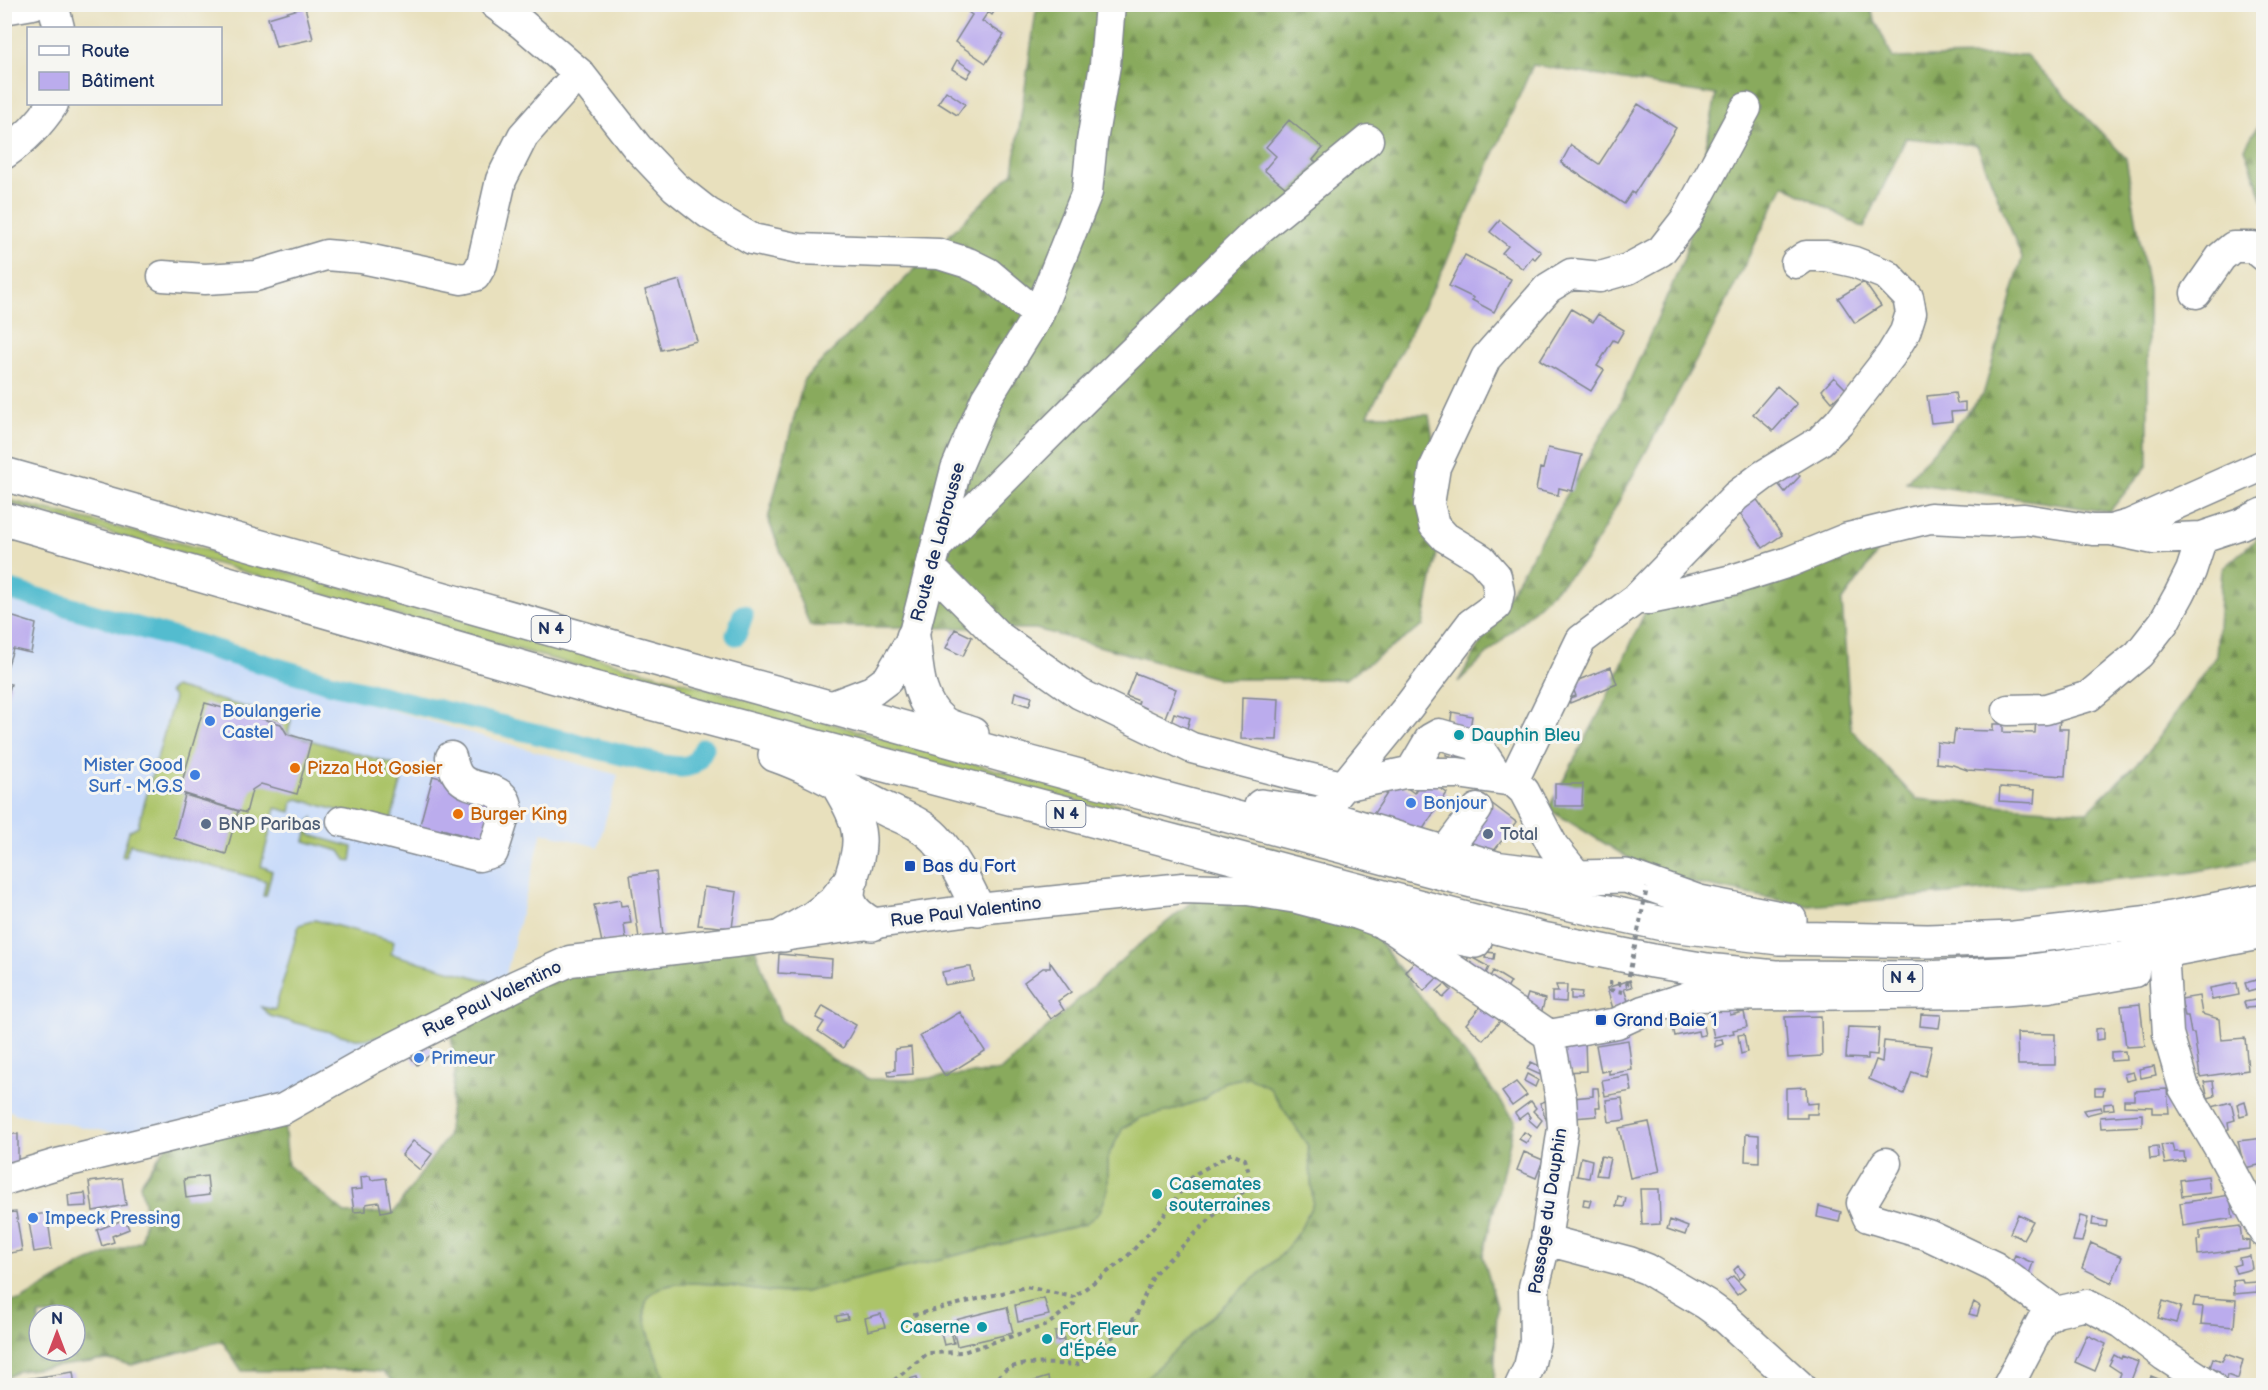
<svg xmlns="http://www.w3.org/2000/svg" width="2268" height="1390" font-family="'Balsamiq Sans',sans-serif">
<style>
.built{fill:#cadcf9}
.grass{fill:#acc469;stroke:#647a64;stroke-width:1.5}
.forest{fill:url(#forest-firs);stroke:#526c5e;stroke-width:1.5;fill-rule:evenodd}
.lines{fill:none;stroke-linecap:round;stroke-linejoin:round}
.canal{stroke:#53bccf;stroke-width:21}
.building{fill:#bbaced}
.minor-casing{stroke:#82888e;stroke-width:33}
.highway-casing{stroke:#82888e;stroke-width:36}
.path{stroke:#82888e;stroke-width:4;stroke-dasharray:4.5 4.5;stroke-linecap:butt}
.minor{stroke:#fff;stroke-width:30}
.highway{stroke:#fff;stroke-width:33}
.path-bridge{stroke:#82888e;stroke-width:4;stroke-dasharray:4.5 4.5;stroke-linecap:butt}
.shop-dot{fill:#3f7fe0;stroke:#f6f6f2;stroke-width:2}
.culture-dot{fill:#0f9aa8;stroke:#f6f6f2;stroke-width:2}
.food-dot{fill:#e8710a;stroke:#f6f6f2;stroke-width:2}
.service-dot{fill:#5c6f8a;stroke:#f6f6f2;stroke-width:2}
.transit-dot{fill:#1a4fb4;stroke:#f6f6f2;stroke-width:2}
.labels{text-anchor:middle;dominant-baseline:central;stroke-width:6;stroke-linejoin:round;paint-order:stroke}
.shield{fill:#f6f6f2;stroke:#5d6b8a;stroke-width:1.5}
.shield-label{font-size:16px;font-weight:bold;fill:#1b2f5e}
.street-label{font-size:18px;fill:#1b2f5e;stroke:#f6f6f2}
.shop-label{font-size:18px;fill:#366cbe;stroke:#f6f6f2;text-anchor:start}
.culture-label{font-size:18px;fill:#0d838f;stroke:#f6f6f2;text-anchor:start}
.food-label{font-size:18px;fill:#c56008;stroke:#f6f6f2;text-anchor:start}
.service-label{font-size:18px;fill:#4e5e75;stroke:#f6f6f2;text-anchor:start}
.transit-label{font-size:18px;fill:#164399;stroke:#f6f6f2;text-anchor:start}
</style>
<defs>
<pattern id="forest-firs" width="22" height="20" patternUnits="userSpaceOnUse" patternTransform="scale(1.5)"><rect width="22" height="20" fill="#89aa5d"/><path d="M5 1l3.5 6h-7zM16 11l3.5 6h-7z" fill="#6f8b50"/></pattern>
</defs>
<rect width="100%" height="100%" fill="#f6f6f2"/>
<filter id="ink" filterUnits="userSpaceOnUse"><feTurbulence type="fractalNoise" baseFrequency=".0167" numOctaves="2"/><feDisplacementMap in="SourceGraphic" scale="12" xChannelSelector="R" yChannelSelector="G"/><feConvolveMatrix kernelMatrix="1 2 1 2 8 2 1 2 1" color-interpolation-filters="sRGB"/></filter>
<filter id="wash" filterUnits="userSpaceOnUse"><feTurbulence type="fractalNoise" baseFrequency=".008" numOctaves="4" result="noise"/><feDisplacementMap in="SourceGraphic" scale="24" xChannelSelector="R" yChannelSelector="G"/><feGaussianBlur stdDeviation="1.35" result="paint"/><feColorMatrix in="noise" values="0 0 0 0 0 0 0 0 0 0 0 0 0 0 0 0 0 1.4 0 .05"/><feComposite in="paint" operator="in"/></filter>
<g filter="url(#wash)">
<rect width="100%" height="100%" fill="#e8e0bd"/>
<!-- built -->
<path class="built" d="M4,599L618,775L598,847L542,832L504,982L303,1090L130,1136L16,1114L4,1108Z"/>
<!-- grass -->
<path class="grass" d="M4,499L195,547L441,614L1260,844L1341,868V870C894,755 448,633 5,502Z
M174,687L291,720L288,734L405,767L390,825L298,799L293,801L291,812L276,808L261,866L272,871L266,896H263L266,881L130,844L125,857L122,856L129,831L138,826L174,698L169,692Z
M313,818L310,835L353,847L351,861L346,860L340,851L305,841L310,821Z
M315,920L394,941L391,954L496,983C458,1002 397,1041 356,1039L270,1016L261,1007L275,1010L299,925Z
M1248,1077L1269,1087L1308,1146L1313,1203L1301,1228L1284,1252L1234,1296L1138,1385H667C661,1368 642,1323 645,1306C652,1266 746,1290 772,1292C783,1293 794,1292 805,1292L1085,1224L1108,1190V1156L1123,1128L1142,1117L1170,1111L1206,1098L1224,1082Z"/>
<!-- forest -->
<path class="forest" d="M1065,4H1493L1564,8L1597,4L1868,5L1893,58L2026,55L2126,158L2148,289V465L2109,512L1906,482L1983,395L2022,258L1977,145L1906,138L1864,228L1784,185L1710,335L1587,559L1458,682L1619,405L1684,258L1716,95L1533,65L1445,265L1368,415H1429L1445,512L1423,626L1345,679H1219L1036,629L810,626L768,519L804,379L1013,172L1036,11Z
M2263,116V201L2245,148Z
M1893,532L1842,602L1851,729L1916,799L2087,812L2148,752L2216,656L2222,569L2263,533V859L2187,873L1809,906L1658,876L1548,809L1603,706L1648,605Z
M1195,899L1251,900L1371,931L1515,1120L1483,1256L1497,1307L1494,1385H1138L1234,1296L1284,1252L1301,1228L1313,1203L1308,1146L1269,1087L1248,1077L1224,1082L1206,1098L1170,1111L1142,1117L1123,1128L1108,1156V1190L1100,1212L1085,1224L804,1292C794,1292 783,1293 772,1292C746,1290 652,1266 645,1306C641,1323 661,1368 667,1385L400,1386L382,1372L363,1370L242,1371L222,1341L132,1365L107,1360L18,1371L5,1379L4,1301H20L82,1264L141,1241L146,1212L140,1184L173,1136L283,1109L288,1165L346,1214L394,1212L447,1137L455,1071L449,1019L535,977L752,940L781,1020L834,1060L869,1079L911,1080L1000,1071L1128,954ZM39,1315H75V1351H39Z"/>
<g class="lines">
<!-- canal -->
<path class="canal" d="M4,588L329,683L663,765C686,768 693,771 704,748
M736,635L743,615"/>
</g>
<g id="blocks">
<!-- building -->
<path class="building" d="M967,4L998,5L992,15L988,12L982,21L1004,35L986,63L955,42L972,15L964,9Z
M305,7L313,39L276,47L268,18Z
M957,60L972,70L967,78L952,69Z
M946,91L965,104L957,115L938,103Z
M1638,104L1676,128L1634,194L1632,192L1624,204L1561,163L1571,145L1599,164Z
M1289,120L1323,148L1313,160L1317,162L1291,192L1264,170L1276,156L1266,147Z
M1500,220L1541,252L1535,259L1532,257L1523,269L1502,253L1508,246L1490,232Z
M1465,255L1511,279L1494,312L1472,300L1474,298L1449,286Z
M680,280L697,341L661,350L645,290Z
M1864,282L1881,306L1855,323L1838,298Z
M1571,309L1593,322L1598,314L1624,330L1617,342L1613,340L1597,366L1604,370L1591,391L1540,360Z
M1834,377L1846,389L1832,402L1822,390Z
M1777,386L1797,404L1773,431L1753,414Z
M1955,393L1957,403L1965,402V411L1951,412L1952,421L1931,423L1927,396Z
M1548,448L1582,455L1572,491L1559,488L1558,495L1536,490L1540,468L1543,469Z
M1790,465L1800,476L1785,492L1775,480Z
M1753,494L1782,535L1763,548L1735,506Z
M4,614L36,624L31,653L13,649L5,674Z
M955,629L972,637L963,656L946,648Z
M1611,667L1617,684L1570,703L1569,698L1576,696L1571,683Z
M1135,673L1176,689L1164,720L1136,709L1139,701L1126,696Z
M4,683L11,684L5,705H4Z
M1015,692L1032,697L1029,706L1013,701Z
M1242,697L1279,699L1277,740L1241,739Z
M205,703L281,724L287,734L311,741L297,794L261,784L252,790L246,813L179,792Z
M1452,712L1472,716L1465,760L1446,755Z
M1174,713L1190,718L1185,736L1168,731Z
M2036,716L2060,717L2059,729H2068L2065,776L1967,770L1953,765L1936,763L1937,742L1953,744L1955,730L1993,731V724H2003V732L2035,733Z
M433,776L455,782L498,801L487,842L442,829L440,834L419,828Z
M1424,777L1447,793L1415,841L1374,813L1396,780L1414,793Z
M1555,784H1583L1582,806H1555Z
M2000,787L2035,790L2034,803L1999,801Z
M185,795L238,811L226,854L174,838Z
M1491,803L1516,822L1484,864L1460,846Z
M656,871L663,936L639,938L630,875Z
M704,887L737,892L732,928L698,925Z
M620,900L621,906L628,905L631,923L624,924L626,939L602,943L594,905Z
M1486,952L1495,953L1494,959L1485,958Z
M779,954L832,959L831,976L778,973Z
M1422,954L1441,974L1424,991L1405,971Z
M1469,956L1489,967L1481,984L1465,965Z
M1050,962L1071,992L1058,1001L1064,1010L1051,1019L1024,982L1043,968H1050Z
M967,967H971L973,980L945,985L942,972Z
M1493,971L1511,982L1501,999L1485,987Z
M2260,979L2263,988L2248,992L2245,983Z
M1630,980L1632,987L1624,989L1629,1004L1613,1009L1607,988Z
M2237,983L2239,995L2212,1000L2210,988Z
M1445,984L1451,990L1443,998L1437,991Z
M1556,985H1567L1566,1002L1552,1001V992H1558Z
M1571,991L1582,992L1581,999H1571Z
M1528,994L1545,999L1540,1018L1522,1012Z
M2199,996L2202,1014L2219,1019L2221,1040L2245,1038L2248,1070L2200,1077L2194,1033H2191L2188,1016H2185L2181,999Z
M2256,1000L2258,1007L2246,1008L2244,1002Z
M2140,1004L2145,1046L2126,1047L2121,1006Z
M1482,1005L1500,1021L1483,1040L1466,1024Z
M1729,1005L1730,1015L1744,1012L1747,1027L1733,1030L1734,1033L1714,1037L1708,1010Z
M823,1006L856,1025L843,1048L818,1031L824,1022L816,1018Z
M1680,1007H1699L1702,1017L1684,1021Z
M960,1012L985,1051L945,1076L920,1036Z
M1921,1014L1941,1015L1939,1028L1920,1026Z
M1821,1016L1822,1056L1788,1058L1785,1017Z
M1702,1022L1705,1035L1699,1036L1698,1031L1675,1036L1673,1027Z
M1848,1027L1879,1028L1877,1055L1868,1054V1059L1846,1058Z
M2104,1028V1039L2096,1040V1029Z
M2017,1033L2055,1034V1065H2018Z
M1744,1034L1747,1052L1741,1054L1738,1035Z
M419,1039L435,1051L417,1065L405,1050Z
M1722,1039L1723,1044L1715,1047V1041Z
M1585,1040L1586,1071L1561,1072L1560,1041Z
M1628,1040L1632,1070L1609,1074V1070L1601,1072L1596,1045Z
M1884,1041L1932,1046L1925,1076L1912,1072L1904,1094L1869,1079L1876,1060L1882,1062Z
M911,1047L913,1074L889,1076L888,1071L895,1070V1049Z
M2125,1051L2126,1060L2111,1061V1052Z
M1531,1062L1548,1070L1545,1077L1527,1069Z
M2154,1066L2156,1075L2141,1078L2139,1069Z
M2133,1072L2135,1079L2126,1081L2124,1074Z
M1527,1074L1538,1080L1535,1087L1524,1081Z
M1629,1075L1632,1091L1605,1096L1602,1080Z
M2213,1081L2215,1096L2208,1098L2204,1082Z
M1516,1082L1527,1095L1512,1106L1502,1092Z
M1806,1087L1807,1104L1818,1103L1817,1114H1807V1118H1786V1088Z
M1593,1088H1598L1600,1107H1596L1597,1116L1574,1118L1573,1098L1593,1096Z
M2095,1088H2104L2103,1095H2095Z
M2167,1089L2169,1113H2153V1107L2124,1106V1100H2134V1091Z
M1622,1098L1625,1120L1609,1122L1606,1100Z
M1548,1100L1549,1127L1540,1103Z
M1531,1101L1536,1108L1533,1111L1542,1120L1537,1127L1529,1120L1530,1117L1527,1113L1519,1119L1515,1113Z
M2245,1101L2248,1114L2240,1116L2237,1104Z
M2231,1102L2235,1120L2228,1122L2229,1129L2217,1132L2212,1107Z
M2113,1103L2114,1109L2104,1110V1104Z
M2101,1107L2102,1111L2086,1115L2083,1110Z
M2142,1114V1126L2101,1128L2100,1117Z
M1649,1122L1660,1171L1630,1178L1619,1128Z
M1524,1132L1531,1136L1526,1143L1519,1139Z
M4,1134H18V1164H4Z
M1746,1134L1759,1135V1162L1745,1161Z
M2264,1138V1164L2244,1168L2238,1141Z
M413,1141L432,1154L420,1170L402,1155Z
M2172,1144L2174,1152H2184L2185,1161L2165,1164L2161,1145Z
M2158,1146L2159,1158L2150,1159L2149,1147Z
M1524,1152L1543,1160L1536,1178L1517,1170Z
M1601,1156L1610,1158L1606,1176L1596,1175Z
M1581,1157L1592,1160L1589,1178L1577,1176Z
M207,1176L209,1195L186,1198L184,1179Z
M370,1176L371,1180L386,1178L391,1210L381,1212L379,1202L366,1204V1211L354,1212L351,1190L362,1189L361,1177Z
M2208,1176L2210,1193L2182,1196L2180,1180Z
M122,1178L126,1205L93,1211L89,1182Z
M1640,1189H1659L1660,1224L1642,1225Z
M85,1193L87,1206L69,1207L68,1195Z
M2230,1195L2233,1218L2183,1226L2180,1203Z
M1618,1196L1626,1198L1624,1207L1616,1206Z
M1584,1199L1591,1200L1589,1207L1583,1206Z
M1819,1206L1841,1212L1839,1222L1817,1217Z
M16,1212L22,1251L4,1254V1213Z
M47,1213L52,1249L34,1252L28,1216Z
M2018,1214L2033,1221L2023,1239L2010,1233Z
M2080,1216L2088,1218L2082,1242L2073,1241Z
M2093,1218L2107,1221L2106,1227L2092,1225Z
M125,1219L129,1229L112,1236L114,1242L102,1246L97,1230Z
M1670,1220L1688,1227L1685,1235L1667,1229Z
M2240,1226L2242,1240L2249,1241V1249L2198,1255L2197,1240L2200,1239V1231Z
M2091,1243L2122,1257L2112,1283L2082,1268Z
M2015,1255L2033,1263L2027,1279L2008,1272Z
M2250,1256L2252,1269L2236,1273L2233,1266L2240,1264L2239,1258Z
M1738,1266L1745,1274L1739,1279L1734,1270Z
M1733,1276L1745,1289L1737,1295L1726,1281Z
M2242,1279L2243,1283L2257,1282V1292L2234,1294L2233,1280Z
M2195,1297L2236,1300L2234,1327L2201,1324L2203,1307L2193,1306Z
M1044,1298L1049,1315L1018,1322L1015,1305Z
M2163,1301L2181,1307L2176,1323L2158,1318Z
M1974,1302L1980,1306L1977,1316L1969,1314Z
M1007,1307L1013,1333L957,1346L951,1321Z
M847,1314L848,1319L837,1321L836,1316Z
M881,1314L885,1327L868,1331L865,1318Z
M951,1331L954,1343L944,1345L941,1333Z
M1063,1331L1064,1340L1056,1341L1055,1332Z
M2087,1335L2106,1344L2095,1371L2075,1362Z
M2226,1354L2243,1360L2238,1379L2227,1375L2225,1383L2217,1380L2219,1371L2210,1368L2213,1358L2222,1361Z
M2114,1355L2121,1359L2122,1356L2138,1362L2129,1386L2117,1384L2121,1373L2109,1365Z
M73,1372L75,1386H27L26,1379Z
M2151,1376L2168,1383L2167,1386H2148Z
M917,1377L919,1386H911L909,1379Z
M1048,1377L1050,1386H1021V1385Z
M866,1380L874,1381L873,1386H865Z"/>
</g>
</g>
<g filter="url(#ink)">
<use href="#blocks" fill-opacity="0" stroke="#82888e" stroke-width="1.5"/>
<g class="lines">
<defs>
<path id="minor" d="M53,4L59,28
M495,4L522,24L579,73L637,147L675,187L708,213L752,239L799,249L939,254L968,263L988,273L1038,315
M4,9L33,4
M4,154C24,140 40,124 53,104
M163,276L205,279L256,276L326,255L362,258L462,279L475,276L482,264L501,180L523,136L579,73
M2196,293L2221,257L2233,247H2253L2264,256
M2202,537L2241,524L2264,513
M938,545L1085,398L1258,230L1368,140
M932,569L998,636L1080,694L1192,748L1295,775L1343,786L1404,773H1458L1513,781L1524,791L1553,846L1578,877
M1636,599L1736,496L1764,475L1820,441L1839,422L1891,355L1905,332L1911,313L1908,297L1887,275L1854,262L1827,256H1806L1796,263
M830,707L872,691L888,679L913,637L956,469L986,399L1038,315L1087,192L1092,141L1105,65L1110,4
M2008,710L2046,709L2089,696L2139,654L2164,622L2179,595L2191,571L2202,537L2154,539L2111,530
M1410,773L1430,739L1439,734L1477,745L1499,778
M1513,781L1581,640L1636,599H1649L1674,594L1732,580L1789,562L1848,538L1930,518L1988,521L2024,519L2093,530H2111L2129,525L2264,465
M342,821L479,856L493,852L507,807C505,785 473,791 461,779C455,774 453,764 451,757
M1445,852L1477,809
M1578,877L1498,867L1321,814L1409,706L1471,624L1496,606L1499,592L1496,576L1481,559L1445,537L1434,525L1429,504L1435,467L1486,358L1548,288L1571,274L1600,277L1628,269L1661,251L1686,219L1746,108
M2164,967L2168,1034L2184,1088L2221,1151L2264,1232
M1886,1163L1862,1203L1868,1217L1928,1235L1995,1267L2056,1312
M4,1180L57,1164L283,1109L375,1057L517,985L570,961L752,940L978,909L1183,888L1248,890L1297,898L1358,914L1386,924L1549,1035L1617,1023L1643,1011L1691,996L1971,993L2049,987L2134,972
M1546,1240L1629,1262L1647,1269L1706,1304L1724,1317L1800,1386
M1520,1386L1529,1367L1535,1341L1534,1287L1546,1240L1563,1128L1561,1099L1549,1035
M2008,1386L2042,1321L2056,1312L2087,1305L2122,1323L2165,1356L2211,1386"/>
<path id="highway" d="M4,474L684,667L1027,762L1506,890L1663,924L1779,938L1928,941L2014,938L2151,922L2264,900
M4,519L590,687L1542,939L1653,961L1707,970L1775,977L1926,978L2017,973L2127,958L2264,932
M913,637C917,667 916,700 941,721C948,728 962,730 972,734
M775,755C815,769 846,789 883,808C901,817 921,823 935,838C955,859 966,884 978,909
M836,782C846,799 858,818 859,838C861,877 826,898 872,924
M1261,806L1321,814
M1578,877L1626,876L1699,902L1790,920
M1386,924L1475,941
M784,935L813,918L834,902L852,879"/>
</defs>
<!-- minor casing -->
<use href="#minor" class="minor-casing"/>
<!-- highway casing -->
<use href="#highway" class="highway-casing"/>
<!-- path -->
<path class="path" d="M1623,992L1610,990V983L1627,985
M887,1386L928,1353L963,1352L1047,1325L1074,1304L1075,1300L1074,1297L1026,1287L910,1316
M995,1386C999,1353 1060,1367 1080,1364L1135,1318L1154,1274L1213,1216L1248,1188L1249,1173L1245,1159L1232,1153L1197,1173L1188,1181L1163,1217L1125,1259L1074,1297"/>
<!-- minor -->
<use href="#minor" class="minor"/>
<!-- highway -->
<use href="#highway" class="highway"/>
<!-- path-bridge -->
<path class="path-bridge" d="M1627,985L1647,888"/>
</g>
</g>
<!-- markers -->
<g class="shop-dot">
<circle cx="210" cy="721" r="6"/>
<circle cx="195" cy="775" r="6"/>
<circle cx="1411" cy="803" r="6"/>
<circle cx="419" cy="1058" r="6"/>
<circle cx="33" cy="1218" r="6"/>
</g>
<g class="culture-dot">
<circle cx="1459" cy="735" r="6"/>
<circle cx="1157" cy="1194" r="6"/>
<circle cx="982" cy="1327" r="6"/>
<circle cx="1047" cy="1339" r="6"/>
</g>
<g class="food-dot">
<circle cx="295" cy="768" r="6"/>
<circle cx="458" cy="814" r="6"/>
</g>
<g class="service-dot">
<circle cx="206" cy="824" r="6"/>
<circle cx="1488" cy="834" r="6"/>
</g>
<g class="transit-dot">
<rect x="904" y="860" width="12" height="12" rx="3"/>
<rect x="1595" y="1014" width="12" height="12" rx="3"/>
</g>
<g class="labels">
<!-- shield labels -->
<g class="shield">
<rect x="531.5" y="616" width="39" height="26" rx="4.5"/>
<rect x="1046.5" y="801" width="39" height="26" rx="4.5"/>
<rect x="1883.5" y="965" width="39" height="26" rx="4.5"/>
</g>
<g class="shield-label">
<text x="551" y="629">N 4</text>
<text x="1066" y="814">N 4</text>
<text x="1903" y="978">N 4</text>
</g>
<!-- street labels -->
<g class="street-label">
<text transform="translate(938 542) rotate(-75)">Route de Labrousse</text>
<text transform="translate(966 912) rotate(-7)">Rue Paul Valentino</text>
<text transform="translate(492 999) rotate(-26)">Rue Paul Valentino</text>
<text transform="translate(1548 1211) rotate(-81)">Passage du Dauphin</text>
</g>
<!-- shop labels -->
<g class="shop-label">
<text x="222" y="711">Boulangerie<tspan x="222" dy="21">Castel</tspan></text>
<text x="183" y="765" text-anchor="end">Mister Good<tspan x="183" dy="21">Surf - M.G.S</tspan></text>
<text x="1423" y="803">Bonjour</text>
<text x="431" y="1058">Primeur</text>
<text x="45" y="1218">Impeck Pressing</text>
</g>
<!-- culture labels -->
<g class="culture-label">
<text x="1471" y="735">Dauphin Bleu</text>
<text x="1169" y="1184">Casemates<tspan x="1169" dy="21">souterraines</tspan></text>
<text x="970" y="1327" text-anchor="end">Caserne</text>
<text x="1059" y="1329">Fort Fleur<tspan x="1059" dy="21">d'Épée</tspan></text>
</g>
<!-- food labels -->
<g class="food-label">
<text x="307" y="768">Pizza Hot Gosier</text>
<text x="470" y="814">Burger King</text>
</g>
<!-- service labels -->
<g class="service-label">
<text x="218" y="824">BNP Paribas</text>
<text x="1500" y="834">Total</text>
</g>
<!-- transit labels -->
<g class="transit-label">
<text x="922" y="866">Bas du Fort</text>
<text x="1613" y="1020">Grand Baie 1</text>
</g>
</g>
<!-- margin -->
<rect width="2268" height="1390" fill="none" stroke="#f6f6f2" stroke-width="24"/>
<!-- legend -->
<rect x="27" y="27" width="195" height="78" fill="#f6f6f2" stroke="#9ea6b7" stroke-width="1.5"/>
<rect x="39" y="46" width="30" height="9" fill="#ffffff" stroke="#9ea6b7" stroke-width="1.5"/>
<text x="81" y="57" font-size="18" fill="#1b2f5e">Route</text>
<rect x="39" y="72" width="30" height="18" fill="#bbaced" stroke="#9ea6b7" stroke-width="1.5"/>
<text x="81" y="87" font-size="18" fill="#1b2f5e">Bâtiment</text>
<!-- north arrow -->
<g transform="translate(57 1333)"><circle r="28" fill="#f6f6f2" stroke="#9ea6b7" stroke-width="1.5"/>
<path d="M0-4.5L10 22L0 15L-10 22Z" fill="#d1495b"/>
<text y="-9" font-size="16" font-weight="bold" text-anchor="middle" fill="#1b2f5e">N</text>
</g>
</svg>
